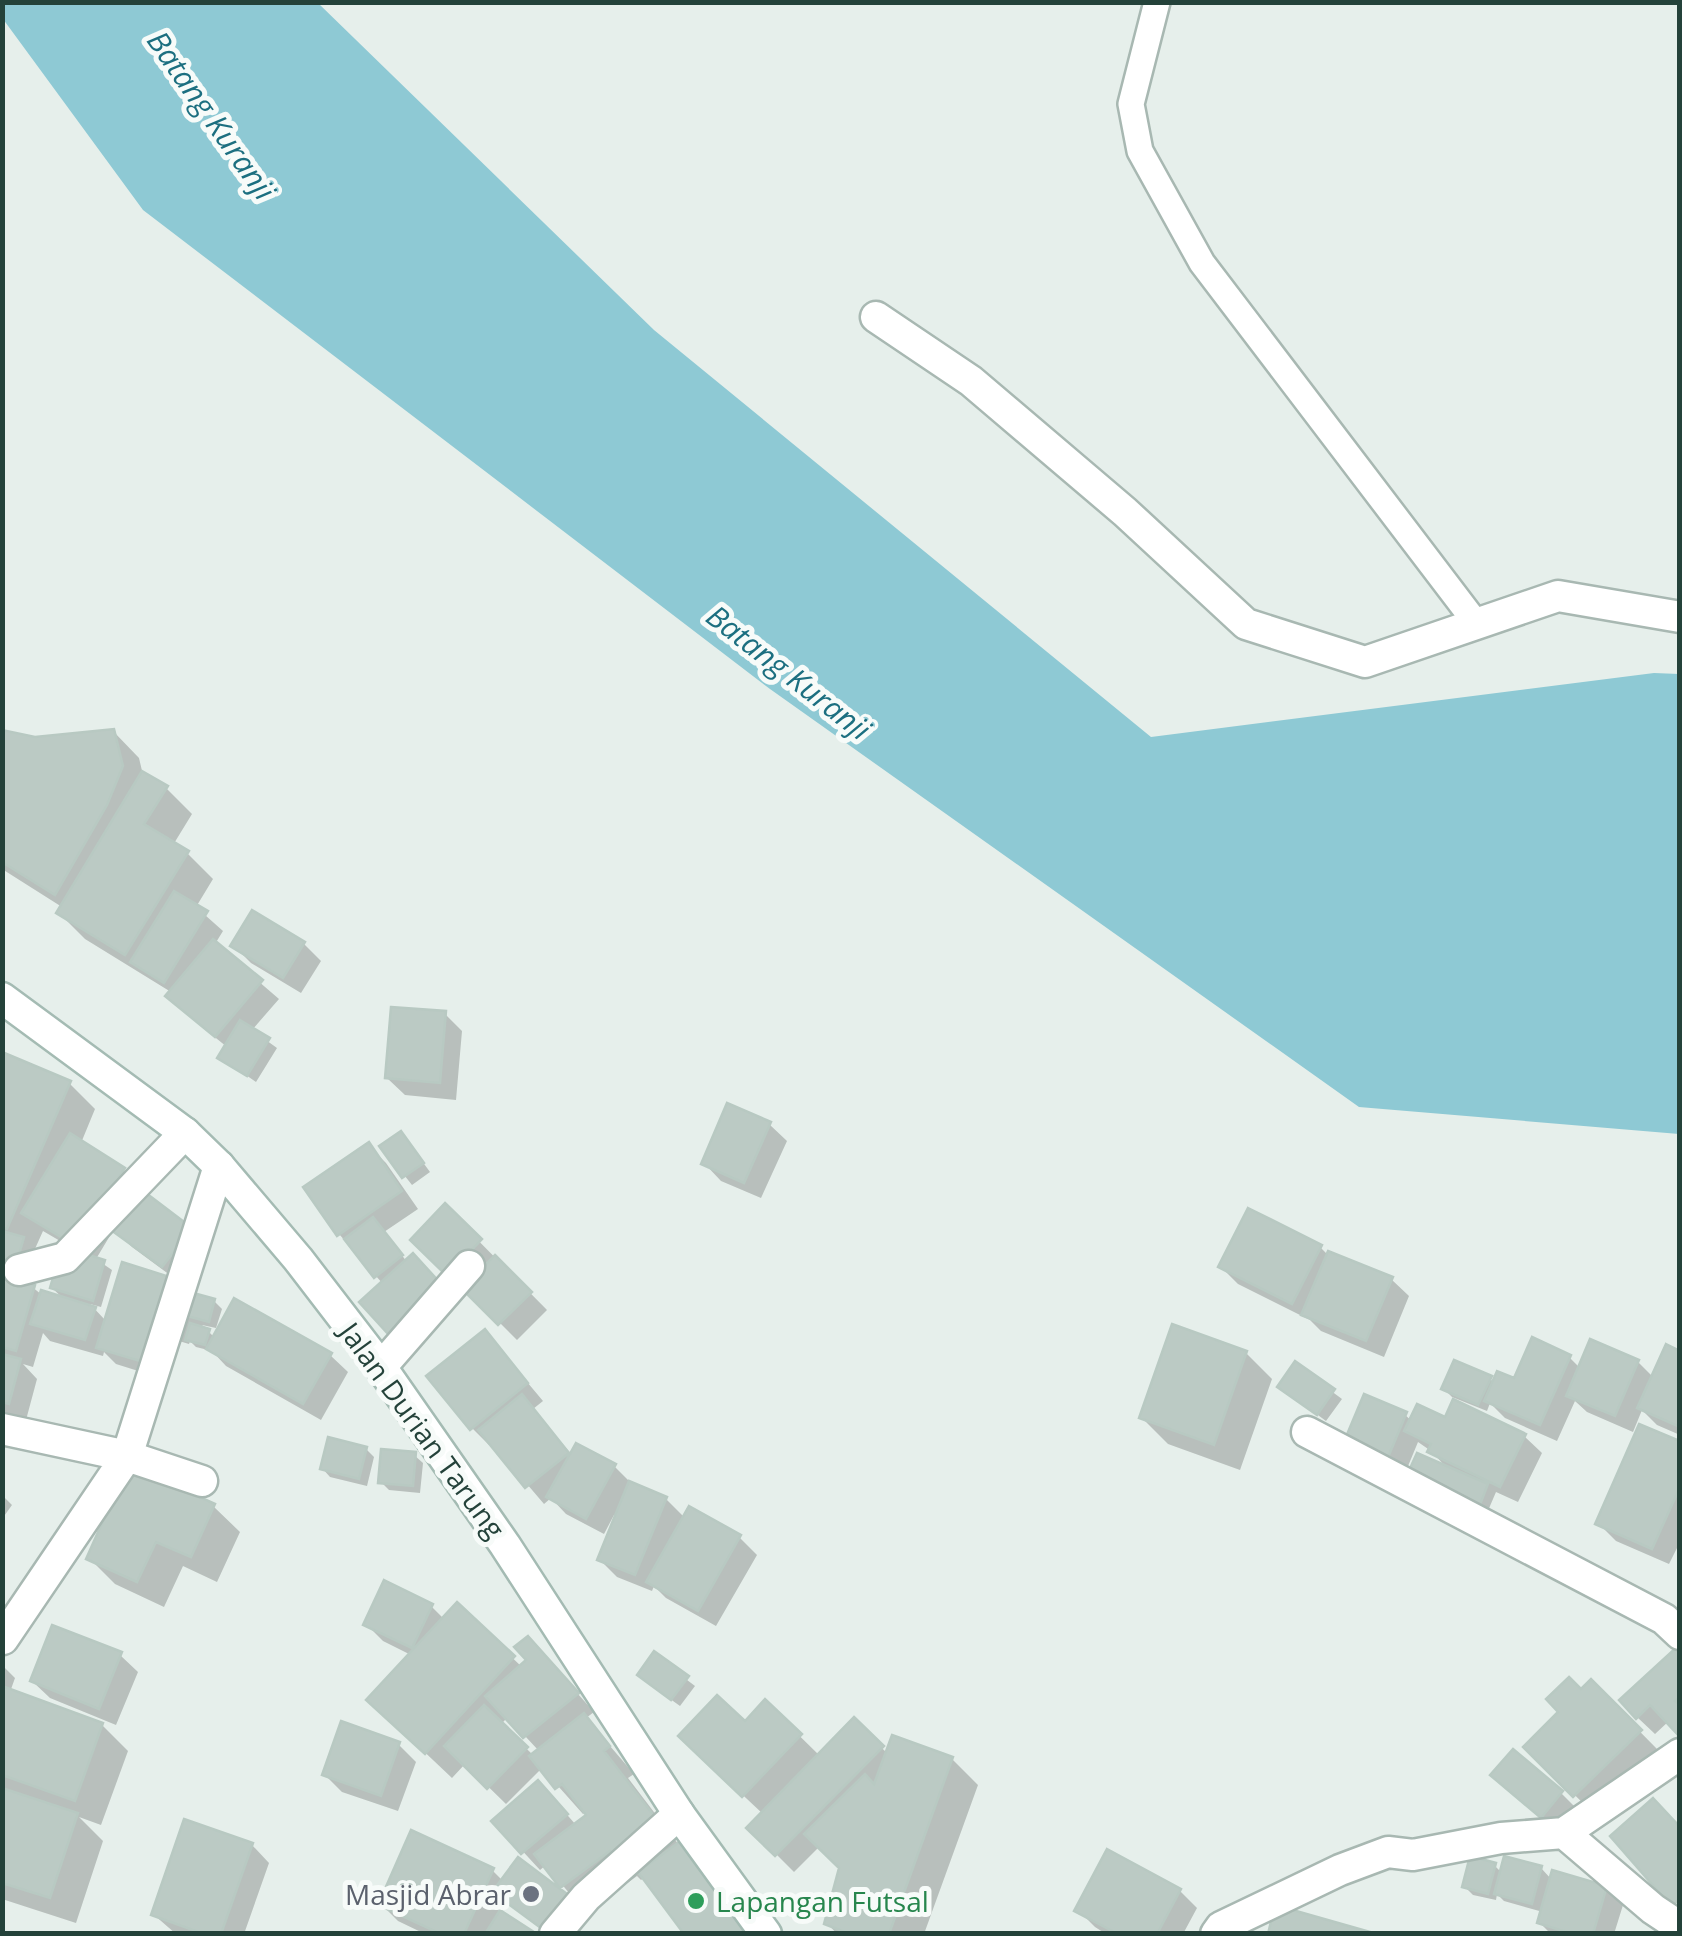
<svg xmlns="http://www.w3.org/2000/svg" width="1682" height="1936" font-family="'Open Sans',sans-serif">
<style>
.water{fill:#8ec9d4}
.shadow{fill:#0003;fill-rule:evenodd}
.building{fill:#bbcac4;stroke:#b8c9c2;stroke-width:2.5}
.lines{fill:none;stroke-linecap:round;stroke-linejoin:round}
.lane-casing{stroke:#a8b8b2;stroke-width:30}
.street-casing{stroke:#a8b8b2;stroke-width:35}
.secondary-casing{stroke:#a4bbb3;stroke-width:35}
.lane{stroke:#fff;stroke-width:25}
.street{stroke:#fff;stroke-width:30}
.secondary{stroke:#fff;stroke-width:30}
.worship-dot{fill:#6b7280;stroke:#f7fbf9;stroke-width:4}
.leisure-dot{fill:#2e9e5b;stroke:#f7fbf9;stroke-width:4}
.labels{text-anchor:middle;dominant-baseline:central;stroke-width:10;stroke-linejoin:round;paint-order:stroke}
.street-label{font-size:28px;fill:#24423a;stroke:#f7fbf9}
.worship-label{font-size:28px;fill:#5b616d;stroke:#f7fbf9;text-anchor:end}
.leisure-label{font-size:28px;fill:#27864d;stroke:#f7fbf9;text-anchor:start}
.water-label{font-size:30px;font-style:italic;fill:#1c6f80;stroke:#f7fbf9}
</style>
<rect width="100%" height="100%" fill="#e6efeb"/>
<!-- water -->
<path class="water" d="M2,3H318L654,330L1151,737L1654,673L1679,674V1134L1359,1107L770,689L143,210L3,19Z"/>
<!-- shadow -->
<path class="shadow" d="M113,731L139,758L143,775L166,788L192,814L173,845L187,853L213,879L196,907L223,931L215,944L279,999L252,1030L277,1048L256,1082L220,1057L227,1047L185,1013L168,996L171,992L85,939L59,913L62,907L2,869V732L35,739Z
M304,944L321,961L301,993L251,963L233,945Z
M445,1014L462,1031L456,1100L405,1095L387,1078Z
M2,1054L69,1083L95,1109L81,1143L123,1170L139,1189L190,1230L188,1294L214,1301L222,1309L216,1328L202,1325L215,1338L330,1355L348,1372L321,1420L226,1366L212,1351L196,1347L190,1341L189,1344L179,1341L167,1380L116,1364L104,1352L103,1356L50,1341L43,1333L33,1367L23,1364L37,1379L26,1420L2,1413ZM114,1229L132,1247L178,1281L106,1321L90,1304L101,1307L112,1270L96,1259ZM43,1231L79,1252L52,1288L65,1300L42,1295L31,1286L40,1257L34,1251Z
M769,1124L787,1141L761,1198L721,1181L704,1163Z
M408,1142L430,1172L412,1185L382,1147Z
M368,1145L386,1163L418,1209L384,1232L407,1262L430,1274L458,1304L407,1350L383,1284L339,1234Z
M445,1207L547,1310L517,1340L467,1290Z
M1320,1247L1329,1256L1391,1279L1409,1296L1384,1357L1321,1331L1310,1320L1238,1284L1221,1267Z
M485,1332L543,1401L533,1409L572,1455L614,1466L632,1484L666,1499L685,1518L739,1537L757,1555L716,1626L666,1598L654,1586L652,1591L617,1577L600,1560L618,1517L614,1515L604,1534L566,1514L551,1498L544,1504L492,1443L489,1445L472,1428Z
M1246,1353L1272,1379L1240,1470L1168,1444L1142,1418Z
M1680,1353V1435L1657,1425L1642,1410L1633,1432L1587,1412L1575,1401L1557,1441L1505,1418L1490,1403L1487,1411L1452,1397L1444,1389L1490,1379L1495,1383L1515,1381L1569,1357L1580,1368L1638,1362L1654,1378Z
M1296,1365L1342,1399L1326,1421L1280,1387Z
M1405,1415L1412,1421L1446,1420L1524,1436L1542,1453L1518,1502L1496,1492L1487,1513L1364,1461ZM1418,1442L1431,1451L1447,1468L1406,1471Z
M1680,1444V1542L1669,1564L1616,1541L1598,1523Z
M366,1449L374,1457L367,1486L330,1477L322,1468Z
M414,1455L423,1463L420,1493L389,1490L381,1482Z
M2,1495L12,1505L2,1519Z
M213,1506L240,1532L217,1582L183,1566L164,1607L115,1584L89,1558Z
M457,1605L522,1667L545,1657L594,1712L586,1718L634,1774L628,1778L679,1845L645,1877L641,1880L637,1876L588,1912L504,1900L498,1912L532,1934H425L398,1921L381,1904L492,1870L503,1881L572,1901L574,1899L546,1865L540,1870L495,1821L555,1801L576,1825L589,1815L586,1811L583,1814L542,1768L506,1804L465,1764L452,1778L396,1725L411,1655L383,1641L366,1624L431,1606L444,1619ZM508,1717L525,1736L539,1751L533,1755L501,1724Z
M1679,1648L1680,1733L1669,1721L1655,1734L1637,1717Z
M120,1655L138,1672L116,1725L50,1698L32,1681Z
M654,1655L695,1686L680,1706L648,1683Z
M2,1665L15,1678L10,1692L102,1725L128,1751L101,1825L79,1817L103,1841L76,1923L2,1899Z
M1591,1682L1657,1749L1592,1812L1526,1747Z
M765,1702L820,1756L854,1721L888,1754L952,1759L978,1785L924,1934H837L827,1923L841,1867L820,1846L794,1872L750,1828L763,1814L698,1753L745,1724Z
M398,1744L416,1762L398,1811L342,1792L325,1775Z
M1493,1775L1561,1793L1578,1810L1559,1833Z
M252,1845L269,1863L244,1934H176L153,1914Z
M1495,1866L1502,1873L1541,1868L1552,1880L1605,1888L1623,1905L1614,1934H1551L1540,1923L1543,1912L1504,1901L1497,1894L1496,1900L1473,1895L1465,1887Z
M1180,1891L1197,1908L1183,1934H1106L1095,1927L1078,1910Z"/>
<!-- building -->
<path class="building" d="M114,729L123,766L107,805L55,895L2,862V730L35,737Z
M142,771L168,786L144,824L189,851L125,955L56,913Z
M174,891L208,911L164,983L130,962Z
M252,910L305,942L283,978L230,946Z
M213,939L263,980L215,1037L165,996Z
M391,1007L446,1011L440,1083L385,1078Z
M240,1020L270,1038L247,1076L217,1058Z
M2,1052L71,1081L7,1229L2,1227Z
M727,1103L771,1122L744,1183L701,1164Z
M401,1131L424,1163L402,1178L379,1146Z
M70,1133L125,1168L76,1246L21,1213Z
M369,1142L402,1191L337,1236L303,1187Z
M142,1190L192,1228L162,1267L111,1230Z
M445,1203L482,1239L447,1276L410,1240Z
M1248,1208L1322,1245L1292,1304L1218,1267Z
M373,1217L403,1255L374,1278L344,1239Z
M2,1231L24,1237L14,1272L2,1269Z
M76,1251L105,1260L93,1301L50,1288L57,1264Z
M1328,1251L1393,1277L1366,1341L1301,1315Z
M413,1253L442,1285L389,1335L359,1302Z
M495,1255L532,1292L498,1325L462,1289Z
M122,1262L176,1279L150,1364L96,1348Z
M2,1276L35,1285L16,1351L2,1347Z
M41,1290L96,1307L85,1340L30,1324Z
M186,1291L215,1299L209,1322L180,1314Z
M234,1298L332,1353L303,1404L206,1349Z
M190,1323L210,1329L205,1345L185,1340Z
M1172,1324L1247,1351L1214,1445L1139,1418Z
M485,1329L528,1383L470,1430L426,1376Z
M1532,1337L1571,1355L1540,1425L1484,1401L1497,1371L1514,1378Z
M1590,1339L1639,1360L1615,1416L1566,1396Z
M1666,1344L1680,1351V1427L1637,1408Z
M2,1354L21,1359L9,1404L2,1402Z
M1454,1360L1492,1376L1478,1405L1441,1389Z
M1295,1361L1335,1389L1317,1415L1277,1387Z
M522,1394L569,1453L525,1488L478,1430Z
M1364,1394L1407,1412L1386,1462L1343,1444Z
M1453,1399L1526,1434L1500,1487L1427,1452L1431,1444L1404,1431L1417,1404L1445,1417Z
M1639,1424L1680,1441V1487L1652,1549L1595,1524Z
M328,1437L367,1447L359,1479L320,1469Z
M576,1443L616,1464L586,1519L546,1497Z
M381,1449L416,1452L413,1486L378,1483Z
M1417,1453L1488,1484L1479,1507L1407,1475Z
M128,1465L215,1504L191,1557L156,1542L137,1582L86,1559Z
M629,1481L667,1497L635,1575L597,1560Z
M689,1506L741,1535L698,1611L646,1582Z
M384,1580L433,1604L412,1648L363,1625Z
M457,1602L515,1656L425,1754L366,1700Z
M52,1625L122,1652L99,1709L30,1681Z
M528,1636L579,1693L523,1738L485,1696L526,1660L514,1647Z
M1679,1645L1680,1697L1675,1701L1680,1705L1679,1736L1650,1705L1636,1719L1619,1700Z
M654,1651L689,1676L671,1700L637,1675Z
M1569,1677L1581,1689L1591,1679L1642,1730L1573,1797L1523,1747L1558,1712L1546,1699Z
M2,1686L103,1723L75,1801L2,1775Z
M717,1695L745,1721L765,1699L802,1734L742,1797L678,1736Z
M484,1705L528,1747L487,1789L444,1746Z
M584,1713L610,1746L604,1751L658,1821L613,1855L610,1851L560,1888L534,1854L586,1815L562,1784L555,1789L529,1756Z
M854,1717L884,1746L775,1856L746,1828Z
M341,1721L400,1742L381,1796L322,1775Z
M892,1735L953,1757L889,1934H850L824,1924L839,1868L804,1834L865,1774L874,1784Z
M1513,1749L1563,1791L1541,1818L1490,1775Z
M538,1780L568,1814L521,1854L491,1821Z
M2,1788L78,1813L50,1898L2,1883Z
M1653,1798L1680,1827V1899L1671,1906L1610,1836Z
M184,1819L253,1843L221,1934H204L151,1915Z
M411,1830L494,1868L464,1934H441L378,1905Z
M686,1837L750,1934H684L638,1872Z
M1107,1849L1181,1889L1157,1934H1118L1074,1911Z
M1470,1856L1496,1863L1488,1894L1462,1887Z
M1504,1856L1542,1866L1532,1904L1494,1894Z
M518,1857L571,1897L545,1931L492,1892Z
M1552,1870L1607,1886L1593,1934H1573L1537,1923Z
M1275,1905L1377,1934H1268Z
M500,1910L537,1934H485Z"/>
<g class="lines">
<defs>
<path id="lane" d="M1157,2L1131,104L1140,151L1202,263L1476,623"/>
<path id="street" d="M876,317L971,381L1125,512L1246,624L1365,662L1558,596L1680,617
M19,1270L65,1258L185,1133
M381,1367L469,1266
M2,1429L127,1456L202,1481
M1307,1432L1664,1619L1680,1634
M3,1639L127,1456L219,1166
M1564,1833L1653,1909L1680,1927
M555,1934L586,1897L679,1814
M1216,1934L1221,1927L1340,1870L1388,1852L1413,1855L1501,1838L1564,1833L1680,1754"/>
<path id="secondary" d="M2,998L185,1133L219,1166L298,1259L381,1367L505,1545L679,1814L766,1934"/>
</defs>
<!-- lane casing -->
<use href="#lane" class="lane-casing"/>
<!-- street casing -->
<use href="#street" class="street-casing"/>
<!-- secondary casing -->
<use href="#secondary" class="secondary-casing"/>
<!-- lane -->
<use href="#lane" class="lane"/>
<!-- street -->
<use href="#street" class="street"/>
<!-- secondary -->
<use href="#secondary" class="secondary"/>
</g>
<!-- markers -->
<circle class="worship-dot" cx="531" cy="1894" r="10"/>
<circle class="leisure-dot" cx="696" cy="1901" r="10"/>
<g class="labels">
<!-- street labels -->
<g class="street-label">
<text transform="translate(423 1430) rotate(54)">Jalan Durian Tarung</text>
</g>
<!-- worship labels -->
<g class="worship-label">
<text x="511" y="1894">Masjid Abrar</text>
</g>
<!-- leisure labels -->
<g class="leisure-label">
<text x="716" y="1901">Lapangan Futsal</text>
</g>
<!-- water labels -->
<g class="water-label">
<text transform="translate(212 115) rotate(55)">Batang Kuranji</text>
<text transform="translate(789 672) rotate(38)">Batang Kuranji</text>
</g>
</g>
<!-- border -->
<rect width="1682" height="1936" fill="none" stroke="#24423a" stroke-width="10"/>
</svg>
